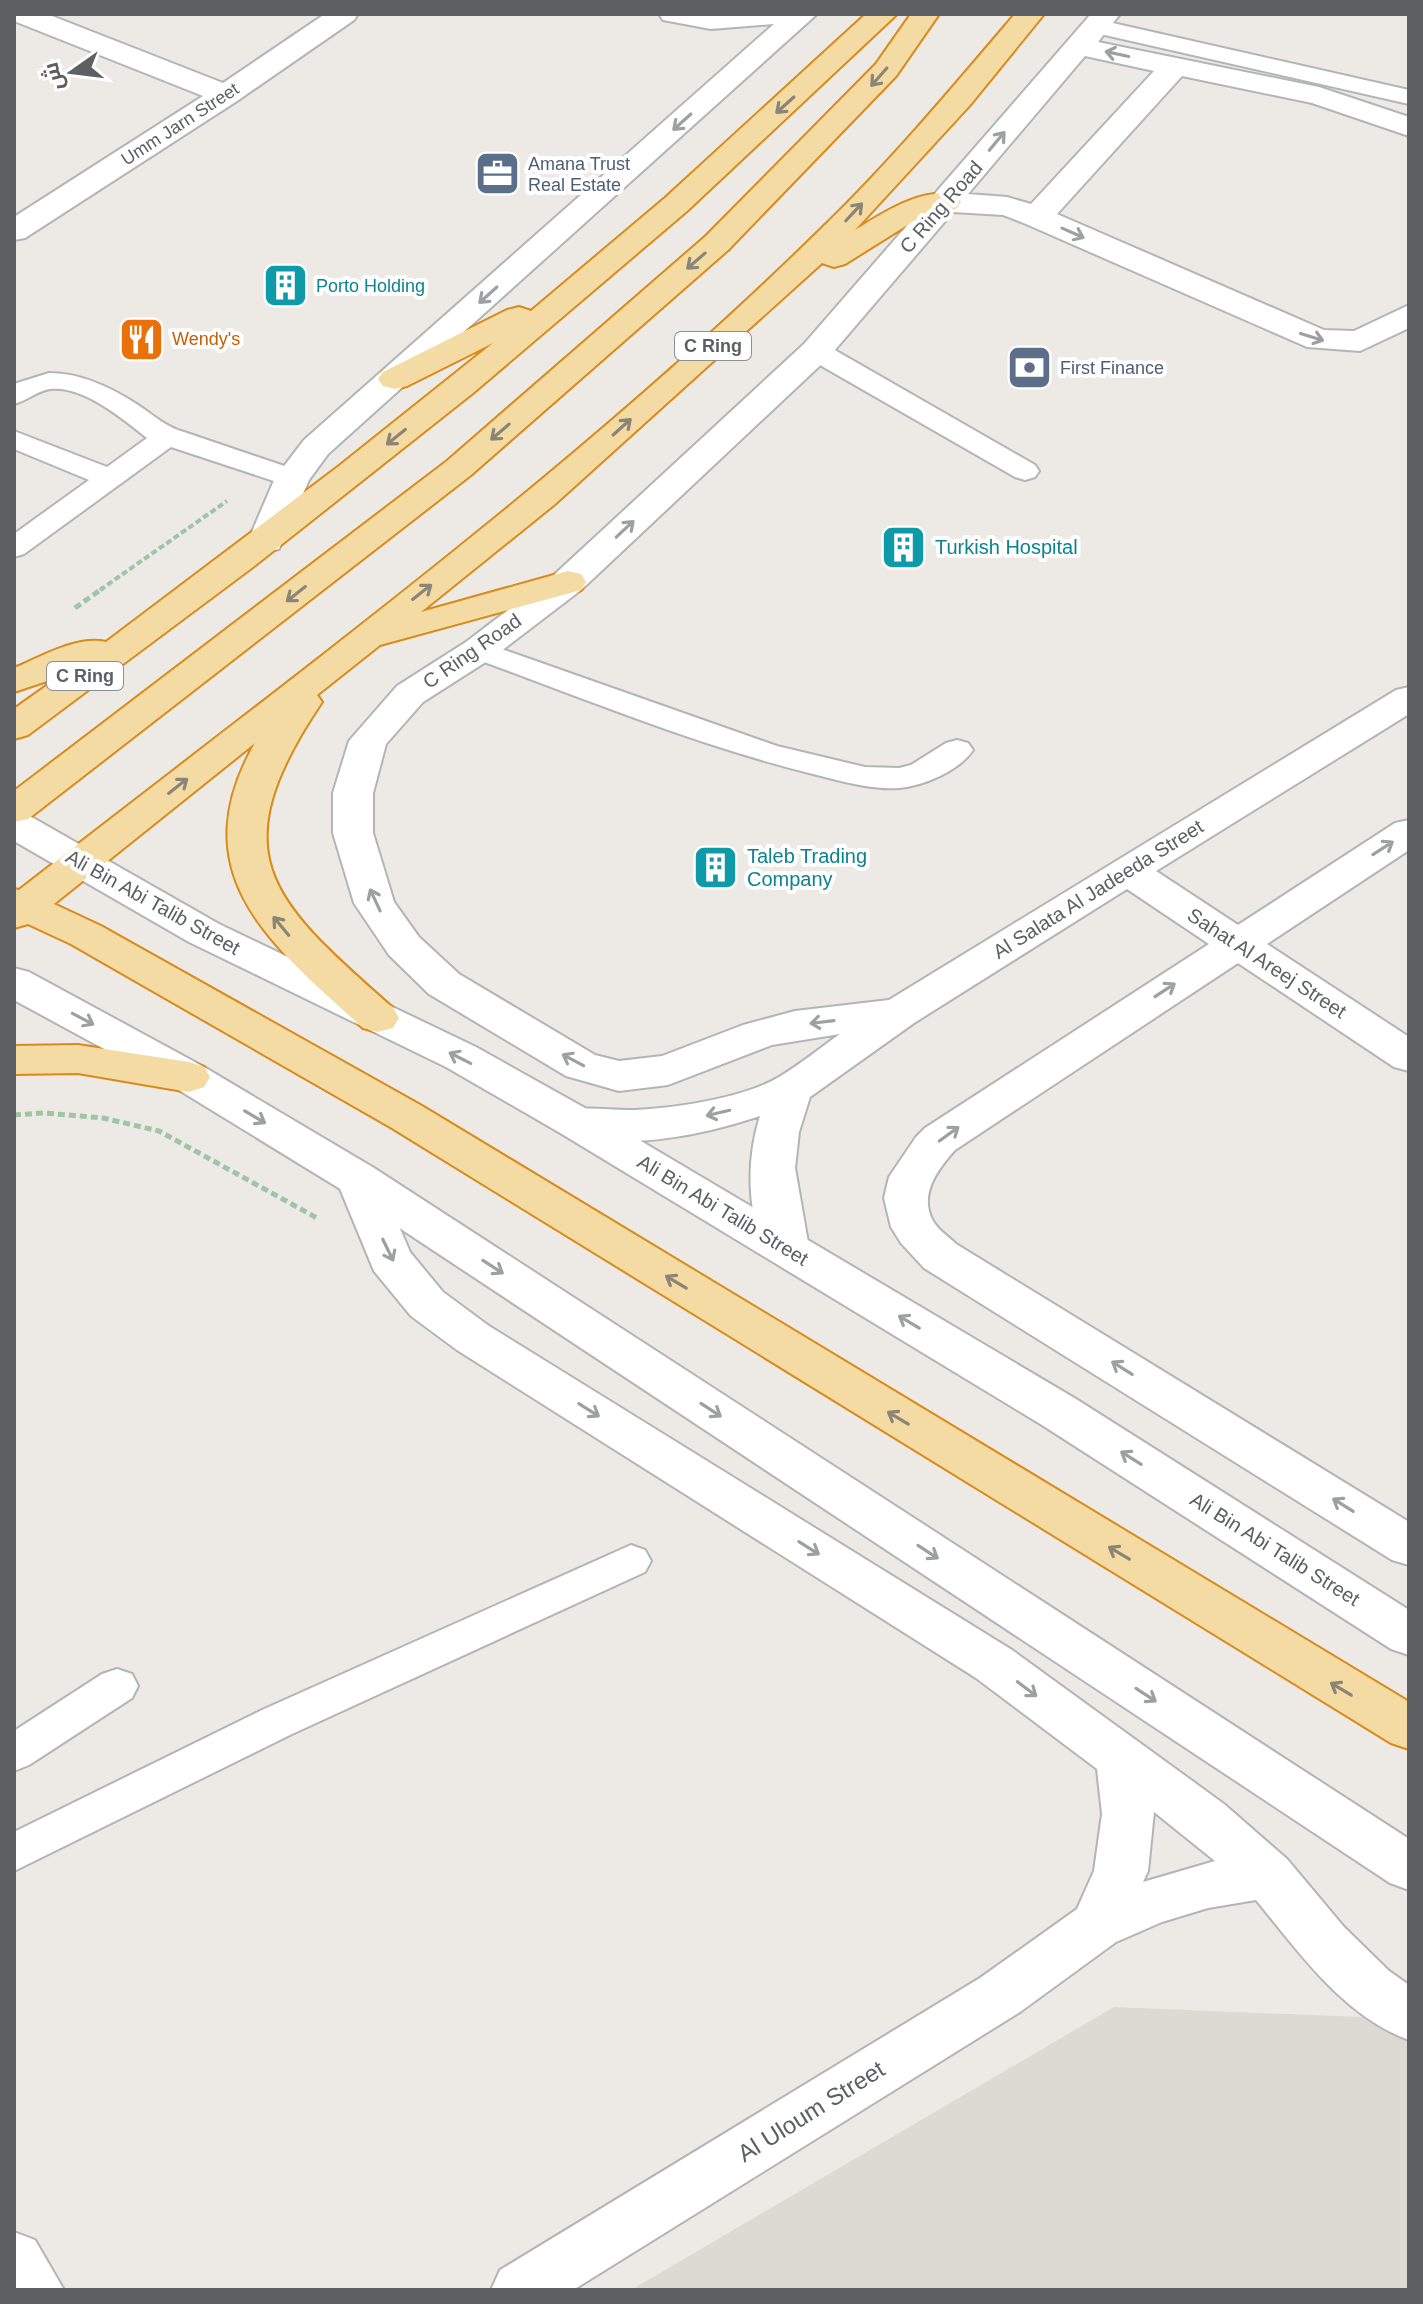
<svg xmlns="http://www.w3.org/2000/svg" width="1423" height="2304" font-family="Helvetica,Cairo,sans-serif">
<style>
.education{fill:#ddd9d3}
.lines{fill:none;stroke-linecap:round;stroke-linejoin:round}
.service-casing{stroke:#b2b5b8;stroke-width:4}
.minor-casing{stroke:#b2b5b8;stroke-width:4}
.secondary-casing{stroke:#b1b4b8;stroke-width:4}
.trunk-casing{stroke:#d88b1a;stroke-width:4}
.path-far1{stroke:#9fc4a7;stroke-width:4;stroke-dasharray:6 3;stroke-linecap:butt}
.path{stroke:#9fc4a7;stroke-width:5;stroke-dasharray:7 4;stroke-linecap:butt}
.service{fill:#fff;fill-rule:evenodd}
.minor{fill:#fff;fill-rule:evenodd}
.secondary{fill:#fff;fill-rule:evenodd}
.trunk{fill:#f4dba4;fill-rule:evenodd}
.oneway{stroke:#9da0a1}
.oneway2{stroke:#8a8576}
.labels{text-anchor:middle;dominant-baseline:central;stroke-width:8;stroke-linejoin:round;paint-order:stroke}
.far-street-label{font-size:18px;fill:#5c6063;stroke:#fff}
.far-service-label{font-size:18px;fill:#4e5e75;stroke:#fff;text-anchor:start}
.far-culture-label{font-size:18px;fill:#0d838f;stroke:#fff;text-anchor:start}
.far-food-label{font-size:18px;fill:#c56008;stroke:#fff;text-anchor:start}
.shield{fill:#fff;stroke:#8d9092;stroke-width:2}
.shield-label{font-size:18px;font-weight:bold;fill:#5c6063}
.street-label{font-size:20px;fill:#5c6063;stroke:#fff}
.culture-label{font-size:20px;fill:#0d838f;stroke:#fff;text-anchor:start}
.near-street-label{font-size:24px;fill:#5c6063;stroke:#fff}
</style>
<rect width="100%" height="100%" fill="#edeae5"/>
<!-- education -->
<path class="education" d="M1114,2007L1385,2018L1409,2035V2290H631Z"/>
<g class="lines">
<defs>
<path id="service" d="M1095,19L1409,90V104L1087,31L1083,26L1087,21Z
M816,343L826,345L1035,465L1039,471L1035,477L1025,480L1015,477L806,357L802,351L806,345Z
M49,373C82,373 112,388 138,405C156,417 167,428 187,433L302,472L306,478L302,484L292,487L171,447L24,554L14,557V534L89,480L14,449V431L107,467L147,438C123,419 83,385 50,389C37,391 26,401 14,404V384Z
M479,641L777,746L865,767L899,768L911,765L946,743L957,740L968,743L973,750C959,771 923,786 899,788C868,790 838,780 809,773C693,744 581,697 468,656L464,650L468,644Z
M631,1545L645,1550L651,1561L645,1572L292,1734L14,1871V1832L262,1710Z
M117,1669L132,1674L138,1686L132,1698L29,1765L14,1771V1731L102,1674Z"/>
<path id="minor" d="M14,14H47L223,83L325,14H358L354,20L237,101L25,238L14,240V217L203,96L14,21Z
M659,14H817L328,454L309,480L279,549L266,552L253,549L248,541L275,478L304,440L774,24L711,29L663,20Z
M1091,14H1120L1098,42L1319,87L1409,117V136L1312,103L1182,76L1057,214L1324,330L1354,331L1409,305V328L1360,351L1307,347L1026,224L1003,215L953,212L828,358L581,590L492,658L423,702L386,744L373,793V833L394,902L419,937L459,974L595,1055L619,1061L662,1056L743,1025L795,1011L889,1000L1396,690L1409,687V714L1156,871L1238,925L1395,823L1409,820V850L1267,944L1409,1037V1071L1394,1067L1238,963L955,1150C939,1168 918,1194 933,1221C938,1230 949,1237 956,1244L1409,1522V1565L1392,1560L924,1268L901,1243L891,1227L884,1198L889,1177L916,1137L925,1128L1209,944L1127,889L914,1023L810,1097L799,1132L795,1168L809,1248L802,1259L786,1264L770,1259C746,1218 746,1160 760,1116C700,1136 624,1151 562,1134L555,1123L562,1112C586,1105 610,1111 635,1110C677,1108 744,1098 779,1077C801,1064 820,1048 840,1034L772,1045L668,1085L619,1091L566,1076L429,994L389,955L354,903L333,833V793L349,741L397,686L466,642L555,574L804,344ZM1085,56L1154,71L1031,204L1007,197L968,194Z
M358,1163L374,1168L410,1252L443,1292L489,1326L1012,1650L1224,1804L1287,1859L1344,1927L1389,1971L1409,1985V2040C1343,2016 1299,1952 1256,1900L1208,1908L1162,1922L1116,1942L1020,2012L573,2290H491L500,2270L980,1978L1077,1909L1094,1871L1102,1814L1097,1769L976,1678L457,1350L411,1316L374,1271L336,1179L342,1168ZM1154,1812L1215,1861L1143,1882L1148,1871Z
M14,2232L35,2240L64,2290H14Z"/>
<path id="secondary" d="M14,812L28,815L219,924L476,1047L592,1112L1076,1399L1409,1610V1655L1391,1649L1042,1425L562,1134L446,1067L189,942L14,841Z
M14,968L29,972L204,1067L374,1168L1409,1839V1890L1390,1883L342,1190L174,1087L14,1000Z"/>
<path id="trunk" d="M866,14H897L687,211L473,393L253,567L28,735L14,739V709L59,677L14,692V668C41,657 77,635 106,642L339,466L493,343L407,386L395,389L383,386L378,379L383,372L507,310L519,307L531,311L665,198Z
M911,14H939L896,76L728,250L471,475L28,819L14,822V791L447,461L706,236L876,64Z
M1015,14H1044L970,105L855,230C883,213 921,187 956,195L961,202L956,209L917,219L845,264L834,267L822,263L555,504L421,612L568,571L581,574L586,582L581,590L380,645L317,695L322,702C218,856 271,900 393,1008L399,1018L393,1028L378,1032L363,1028C272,945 180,875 255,743L54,904L101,926L422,1106L1409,1702V1749L1391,1743L392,1128L71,944L28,924L14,928V889L19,890C292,677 575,471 823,227C891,161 953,87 1015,14Z
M78,1045L189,1062L204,1067L210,1077L204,1087L189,1092L78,1073L14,1074V1046Z"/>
</defs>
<!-- service casing -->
<use href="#service" class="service-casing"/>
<!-- minor casing -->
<use href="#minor" class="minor-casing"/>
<!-- secondary casing -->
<use href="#secondary" class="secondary-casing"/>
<!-- trunk casing -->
<use href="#trunk" class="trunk-casing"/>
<!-- path-far1 -->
<path class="path-far1" d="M100,590L227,501"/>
<!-- path -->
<path class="path" d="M75,608L103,588
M14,1115L44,1113L103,1118L159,1131L317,1218"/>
<!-- service -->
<use href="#service" class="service"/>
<!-- minor -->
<use href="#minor" class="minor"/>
<!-- secondary -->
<use href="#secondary" class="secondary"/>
<!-- trunk -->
<use href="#trunk" class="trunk"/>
</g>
<!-- one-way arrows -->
<defs><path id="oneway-shaft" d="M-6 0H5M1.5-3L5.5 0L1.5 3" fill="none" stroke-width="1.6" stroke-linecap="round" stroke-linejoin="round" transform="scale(2)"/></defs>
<g class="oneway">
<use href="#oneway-shaft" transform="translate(1117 54) rotate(-168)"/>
<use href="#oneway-shaft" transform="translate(682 122) rotate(138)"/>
<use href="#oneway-shaft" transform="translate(997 141) rotate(-50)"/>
<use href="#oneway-shaft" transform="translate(1073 233) rotate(24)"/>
<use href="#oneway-shaft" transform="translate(488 295) rotate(138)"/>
<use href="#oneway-shaft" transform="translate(1312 337) rotate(17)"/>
<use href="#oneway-shaft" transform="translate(625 529) rotate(-43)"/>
<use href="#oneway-shaft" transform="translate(1383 848) rotate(-33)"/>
<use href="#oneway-shaft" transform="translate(375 900) rotate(-115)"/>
<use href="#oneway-shaft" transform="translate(1165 990) rotate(-33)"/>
<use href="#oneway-shaft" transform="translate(83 1019) rotate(28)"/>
<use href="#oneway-shaft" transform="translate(822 1022) rotate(173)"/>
<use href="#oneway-shaft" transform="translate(460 1058) rotate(-153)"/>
<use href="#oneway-shaft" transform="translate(573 1060) rotate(-152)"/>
<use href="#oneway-shaft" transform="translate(718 1113) rotate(167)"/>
<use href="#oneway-shaft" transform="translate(255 1117) rotate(31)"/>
<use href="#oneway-shaft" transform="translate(949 1134) rotate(-36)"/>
<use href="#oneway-shaft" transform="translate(388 1250) rotate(64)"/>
<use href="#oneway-shaft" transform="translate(493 1267) rotate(33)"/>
<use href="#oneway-shaft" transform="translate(909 1322) rotate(-149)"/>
<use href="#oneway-shaft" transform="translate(1122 1368) rotate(-148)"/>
<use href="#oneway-shaft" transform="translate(589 1410) rotate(32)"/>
<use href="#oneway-shaft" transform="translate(711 1410) rotate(33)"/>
<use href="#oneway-shaft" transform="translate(1131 1458) rotate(-148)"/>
<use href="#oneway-shaft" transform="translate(1343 1505) rotate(-148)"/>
<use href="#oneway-shaft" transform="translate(809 1548) rotate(32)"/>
<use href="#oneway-shaft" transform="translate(928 1552) rotate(33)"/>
<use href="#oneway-shaft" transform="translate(1027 1689) rotate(37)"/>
<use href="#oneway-shaft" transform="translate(1146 1695) rotate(33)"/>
</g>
<g class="oneway2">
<use href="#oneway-shaft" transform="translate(879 77) rotate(131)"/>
<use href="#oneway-shaft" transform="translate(785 105) rotate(138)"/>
<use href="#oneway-shaft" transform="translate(854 212) rotate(-47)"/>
<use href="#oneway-shaft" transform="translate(696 261) rotate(139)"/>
<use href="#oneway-shaft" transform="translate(622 427) rotate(-42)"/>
<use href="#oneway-shaft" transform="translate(500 432) rotate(139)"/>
<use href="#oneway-shaft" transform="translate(396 437) rotate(141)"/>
<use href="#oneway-shaft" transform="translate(422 592) rotate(-38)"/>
<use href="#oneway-shaft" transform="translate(296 594) rotate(142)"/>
<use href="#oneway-shaft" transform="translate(178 786) rotate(-38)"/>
<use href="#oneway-shaft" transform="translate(281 926) rotate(-130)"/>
<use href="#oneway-shaft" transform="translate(676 1282) rotate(-149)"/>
<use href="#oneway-shaft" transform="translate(898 1418) rotate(-149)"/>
<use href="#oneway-shaft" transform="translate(1119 1553) rotate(-149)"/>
<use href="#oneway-shaft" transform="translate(1341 1689) rotate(-149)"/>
</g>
<!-- icons -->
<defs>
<symbol id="office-square" viewBox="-11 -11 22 22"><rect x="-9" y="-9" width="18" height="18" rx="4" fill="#5c6f8a" stroke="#fff"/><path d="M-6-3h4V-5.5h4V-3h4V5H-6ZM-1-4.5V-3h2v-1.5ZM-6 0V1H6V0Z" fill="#fff"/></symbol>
<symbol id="building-square" viewBox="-11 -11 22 22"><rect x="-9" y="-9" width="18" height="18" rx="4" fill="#0f9aa8" stroke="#fff"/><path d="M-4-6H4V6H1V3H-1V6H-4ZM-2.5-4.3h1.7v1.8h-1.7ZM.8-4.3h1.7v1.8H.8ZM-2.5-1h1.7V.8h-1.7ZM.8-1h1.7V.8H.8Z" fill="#fff"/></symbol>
<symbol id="restaurant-square" viewBox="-11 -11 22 22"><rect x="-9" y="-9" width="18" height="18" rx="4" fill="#e8710a" stroke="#fff"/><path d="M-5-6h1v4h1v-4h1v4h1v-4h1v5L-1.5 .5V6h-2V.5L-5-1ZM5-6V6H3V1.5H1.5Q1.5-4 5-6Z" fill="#fff"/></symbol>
<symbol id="bank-square" viewBox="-11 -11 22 22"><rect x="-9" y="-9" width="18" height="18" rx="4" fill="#5c6f8a" stroke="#fff"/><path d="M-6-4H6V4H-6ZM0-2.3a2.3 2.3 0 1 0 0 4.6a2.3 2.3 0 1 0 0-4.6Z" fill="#fff"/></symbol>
</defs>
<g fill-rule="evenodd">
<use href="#office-square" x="472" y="148" width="51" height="51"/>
<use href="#building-square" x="260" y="260" width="51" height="51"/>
<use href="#restaurant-square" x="116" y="314" width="51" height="51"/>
<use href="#bank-square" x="1004" y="342" width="51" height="51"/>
<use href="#building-square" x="878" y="522" width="51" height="51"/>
<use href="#building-square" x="690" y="842" width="51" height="51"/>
</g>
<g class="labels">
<!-- far-street labels -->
<g class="far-street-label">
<text transform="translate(180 124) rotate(-33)">Umm Jarn Street</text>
</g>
<!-- far-service labels -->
<g class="far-service-label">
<text x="528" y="164">Amana Trust<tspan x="528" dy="21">Real Estate</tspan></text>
<text x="1060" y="368">First Finance</text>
</g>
<!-- far-culture labels -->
<g class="far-culture-label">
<text x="316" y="286">Porto Holding</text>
</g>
<!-- far-food labels -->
<g class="far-food-label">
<text x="172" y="339">Wendy's</text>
</g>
<!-- shield labels -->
<g class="shield">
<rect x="675" y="332" width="76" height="28" rx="6"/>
<rect x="47" y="662" width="76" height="28" rx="6"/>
</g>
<g class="shield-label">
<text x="713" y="346">C Ring</text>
<text x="85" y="676">C Ring</text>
</g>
<!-- street labels -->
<g class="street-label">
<text transform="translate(941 207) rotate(-49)">C Ring Road</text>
<text transform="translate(472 651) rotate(-35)">C Ring Road</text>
<text transform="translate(1098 889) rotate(-32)">Al Salata Al Jadeeda Street</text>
<text transform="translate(153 902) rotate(29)">Ali Bin Abi Talib Street</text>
<text transform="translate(1267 963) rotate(33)">Sahat Al Areej Street</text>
<text transform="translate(723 1210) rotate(31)">Ali Bin Abi Talib Street</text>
<text transform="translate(1275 1549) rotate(32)">Ali Bin Abi Talib Street</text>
</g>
<!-- culture labels -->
<g class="culture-label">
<text x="935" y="547">Turkish Hospital</text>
<text x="747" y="856">Taleb Trading<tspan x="747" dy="23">Company</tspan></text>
</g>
<!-- near-street labels -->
<g class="near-street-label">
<text transform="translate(811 2111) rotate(-32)">Al Uloum Street</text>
</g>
</g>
<!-- border -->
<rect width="1423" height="2304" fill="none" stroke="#5c6063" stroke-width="32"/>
<!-- north arrow -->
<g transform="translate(72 72) rotate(256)" stroke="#ffffff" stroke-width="6" paint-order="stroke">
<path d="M0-6L14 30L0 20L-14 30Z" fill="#5c6063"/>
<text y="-12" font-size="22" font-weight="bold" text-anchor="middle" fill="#5c6063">ش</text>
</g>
</svg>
